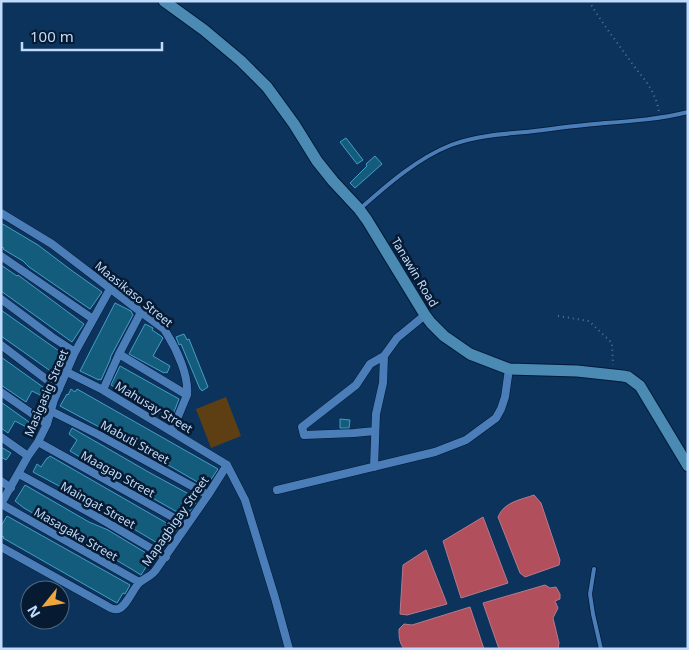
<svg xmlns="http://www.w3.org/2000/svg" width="689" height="650" font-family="'Noto Sans',sans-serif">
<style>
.green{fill:#5d3f13}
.water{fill:#b14f5d;stroke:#b6798c}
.building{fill:#145c7c;stroke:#469dc9}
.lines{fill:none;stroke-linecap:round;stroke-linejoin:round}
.lane-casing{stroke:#021a36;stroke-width:5.5}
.street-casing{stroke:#021a36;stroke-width:9}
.secondary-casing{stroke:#021a36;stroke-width:13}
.path{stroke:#53759a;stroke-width:2;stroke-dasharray:1 4;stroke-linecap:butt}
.lane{stroke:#4b7db8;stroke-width:4}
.street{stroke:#4b7db8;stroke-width:8}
.secondary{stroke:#4a8ab3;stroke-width:11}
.labels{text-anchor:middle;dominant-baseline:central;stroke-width:5;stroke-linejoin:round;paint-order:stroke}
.street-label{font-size:12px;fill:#c0dbfb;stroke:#061a32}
</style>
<rect width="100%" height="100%" fill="#0c335b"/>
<!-- green -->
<path class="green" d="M226,397L241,436L211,448L196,409Z"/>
<!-- water -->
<path class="water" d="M534,495L541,503L560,560L559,565L525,577L520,573L498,517C504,502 520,500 534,495Z
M483,517L508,583L461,598L443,541Z
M426,550L447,604L407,615L400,614L403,565Z
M545,585L550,588L556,587L560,594V599L555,601L558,608L553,618L559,643L558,649H499L483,603Z
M470,607L484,649H404C399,642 399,637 399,629L404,624L412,625Z"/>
<!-- building -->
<path class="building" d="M346,138L363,160L357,164L340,142Z
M375,156L382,164L355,188L350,183L367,166L366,164Z
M1,223L38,245L71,270L102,292L90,309L29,267L23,261L3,249L4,248L1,247Z
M1,265L17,276L18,275L84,324L72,342L1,291Z
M115,303L131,311L133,315L111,356L110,360L101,380L99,379V380L80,371Z
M1,310L66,356L59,367L61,368L56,375L1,336Z
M145,324L153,328L152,330L161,336L163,338L153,356L170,366L167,373L165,372L164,373L129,354Z
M184,334L187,340L189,339L208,387L202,391L201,389H200L181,344L179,345L176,337Z
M1,357L50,392L46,398L32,391L26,402L1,385Z
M120,366L179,399L171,420L111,385Z
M71,389L75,392L77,389L218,469L206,487L144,451L60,406L67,394L68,395Z
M1,402L36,427L34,431L15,421L8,433L1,428Z
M340,419L350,420L349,428H340Z
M72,428L152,474L198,499L186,517L80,457L70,451L77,440L69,434Z
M1,447L11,453L6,460L1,457Z
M50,456L123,498L177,529L164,547L87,501L33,472L37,464L41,467L47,458H48Z
M25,485L89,522L108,530L156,559L151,566L148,564L141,575L133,570L77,537L76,538L24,508L15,501Z
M7,516L130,585L125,594L123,593L117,603L3,538L4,537L1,536V526Z"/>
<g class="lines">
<defs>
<path id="lane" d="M361,208C388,184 418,158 451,145C475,136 501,134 526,132C552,129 579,125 605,123C633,121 660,119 688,112
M594,569L590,594L593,614L601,649"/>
<path id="street" d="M1,213L52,244L141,312L164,329L167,334C177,350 189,376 187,395L172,431
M1,256L93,319
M1,299L52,337L75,352
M1,345L59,389
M119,354L187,395
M67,372L103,390L227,465
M103,390L119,354L141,312
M1,392L47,424
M51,411L99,435L208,495
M375,431L354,433L304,435L302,427L356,385L370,364L384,356L397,338L425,315
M1,437L28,456
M38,442L187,525
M227,465L245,500L275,598L289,649
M374,467L376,414L383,383L384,356
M19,474L94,515L166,557
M1,481L11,488
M277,490L435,452L466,440L496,418L501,409L505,397L509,369
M1,504L28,456L38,442L47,424L54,400L75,352L110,289
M1,504L139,582
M1,547L107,606C110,608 115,610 118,609C126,607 133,589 139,583C143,579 150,577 155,571L208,495L227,465"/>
<path id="secondary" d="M164,1L204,30L241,61L267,87L294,124L317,161L333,181L359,209L367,220L425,315L431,323L444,336L470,354L509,369L577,371L623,376L628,377L640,386L688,466"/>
</defs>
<!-- lane casing -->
<use href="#lane" class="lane-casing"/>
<!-- street casing -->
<use href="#street" class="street-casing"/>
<!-- secondary casing -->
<use href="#secondary" class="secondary-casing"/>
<!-- path -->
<path class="path" d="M589,1C601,22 617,42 631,62C644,80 655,89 659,112
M558,316L589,321L612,343L613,365"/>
<!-- lane -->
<use href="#lane" class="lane"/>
<!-- street -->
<use href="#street" class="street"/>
<!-- secondary -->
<use href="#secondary" class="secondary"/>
</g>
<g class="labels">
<!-- street labels -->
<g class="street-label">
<text transform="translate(415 272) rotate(59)">Tanawin Road</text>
<text transform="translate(134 294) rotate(39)">Maasikaso Street</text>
<text transform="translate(46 393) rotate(-67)">Masigasig Street</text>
<text transform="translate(154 407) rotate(31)">Mahusay Street</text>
<text transform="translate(135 442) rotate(29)">Mabuti Street</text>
<text transform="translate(118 474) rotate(29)">Maagap Street</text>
<text transform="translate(98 505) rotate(29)">Maingat Street</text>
<text transform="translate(175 521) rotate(-55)">Mapagbigay Street</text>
<text transform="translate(76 534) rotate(30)">Masagaka Street</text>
</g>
</g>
<!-- border -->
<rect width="689" height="650" fill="none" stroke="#c0dbfb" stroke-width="5"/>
<!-- north arrow -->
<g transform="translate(45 605) rotate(240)"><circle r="24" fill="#061a32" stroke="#506782"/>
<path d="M0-4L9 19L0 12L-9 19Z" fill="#eea73d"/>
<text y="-8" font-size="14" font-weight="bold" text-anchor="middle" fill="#c0dbfb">N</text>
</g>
<!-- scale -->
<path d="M22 42v8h140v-8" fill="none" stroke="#c0dbfb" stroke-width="2.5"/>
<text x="30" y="42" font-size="15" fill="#c0dbfb" stroke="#061a32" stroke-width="4" paint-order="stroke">100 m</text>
</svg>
